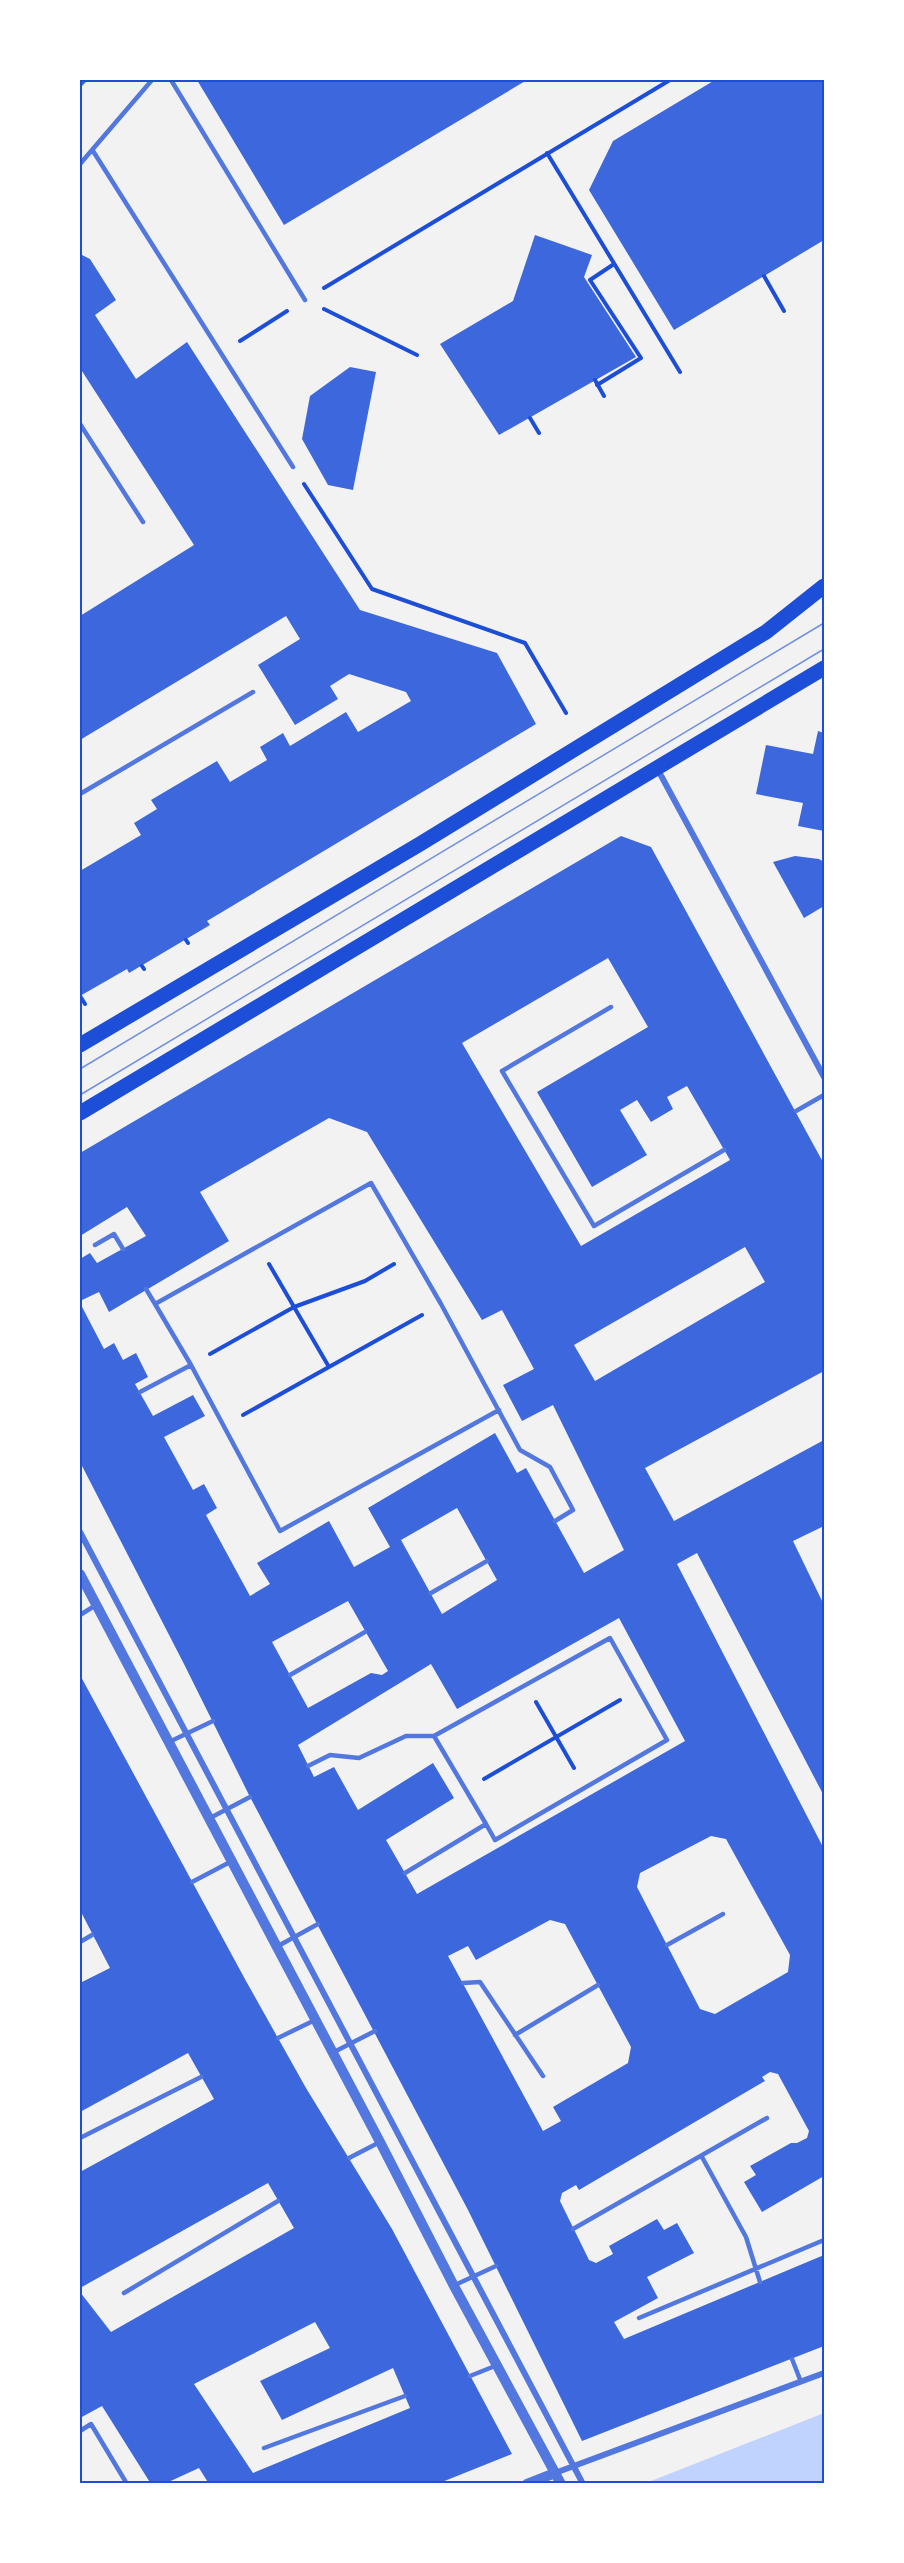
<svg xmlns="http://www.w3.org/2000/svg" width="904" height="2563" font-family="'IBM Plex Serif',serif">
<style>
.water{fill:#bfd3fe}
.building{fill:#3d67dc;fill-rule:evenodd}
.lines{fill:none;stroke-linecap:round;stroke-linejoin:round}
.path{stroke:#1d4ed8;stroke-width:4}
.service{stroke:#5277de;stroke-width:4.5}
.minor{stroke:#5277de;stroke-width:6}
.tertiary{stroke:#5277de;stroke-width:10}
.primary{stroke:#1d4ed8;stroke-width:15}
.tram{stroke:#7290e2;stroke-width:1.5}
.neatline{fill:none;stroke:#1d4ed8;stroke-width:2}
</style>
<rect width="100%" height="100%" fill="#f2f2f2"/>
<!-- water -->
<path class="water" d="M824,2413V2483H646Z"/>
<!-- building -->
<path class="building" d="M80,80H88L80,88Z
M197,80H527L284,225Z
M715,80H823L824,240L674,330L589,190L613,141Z
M535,235L592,255L584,277L636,357L499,435L440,344L513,301Z
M80,254L90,259L116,300L95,315L136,379L187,342L360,610L497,653L536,724L207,921L210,925L129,973L127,969L80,996V871L141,835L134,823L157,809L151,800L217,761L230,782L267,760L260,747L283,733L290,746L346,712L358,732L411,701L406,692L349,674L330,686L338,699L295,725L258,665L300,639L286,616L80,740V616L194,545L80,368Z
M350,367L376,372L353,490L328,485L302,439L310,396Z
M818,731L824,733V831L798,826L803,803L756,794L766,745L813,754Z
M621,836L651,847L824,1164V1371L645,1468L674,1521L824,1440V1526L793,1541L824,1605V1796L697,1553L677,1564L824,1849V2176L762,2212L744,2182L756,2175L750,2166L791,2143H797L807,2138L809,2131L778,2074L770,2072L762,2077L765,2081L579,2190L576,2185L562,2193L560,2201L589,2260L596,2263L613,2254L609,2246L657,2219L664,2230L677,2223L694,2253L647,2277L658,2298L614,2322L624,2339L824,2255V2346L582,2441L468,2210L250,1797L184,1664L80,1462V1303L104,1349L114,1343L123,1360L136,1353L148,1377L135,1384L153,1416L193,1395L205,1416L164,1437L193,1490L204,1484L217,1508L206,1515L250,1596L270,1584L257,1563L329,1521L354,1567L390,1547L368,1508L495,1433L517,1473L526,1468L584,1573L624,1550L553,1405L522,1421L503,1385L534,1369L502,1310L482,1320L367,1132L329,1118L200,1192L229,1241L109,1312L99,1292L80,1301V1259L90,1253L97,1263L146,1236L127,1207L80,1236V1153ZM608,958L648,1027L537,1092L592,1187L647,1155L620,1110L637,1100L651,1122L673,1109L667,1097L687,1086L730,1160L581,1246L462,1043ZM745,1247L765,1282L595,1381L574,1345ZM457,1508L497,1580L442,1614L401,1540ZM348,1601L388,1671L382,1675L371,1673L308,1708L272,1642ZM619,1618L685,1741L417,1894L386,1840L454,1798L433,1763L358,1810L334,1767L314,1777L298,1745L431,1664L457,1709ZM711,1836L726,1839L790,1955L788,1972L715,2014L700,2009L637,1887L640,1873ZM550,1920L565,1924L631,2047L628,2063L553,2107L561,2121L543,2131L448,1956L468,1946L476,1960Z
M795,856L819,859L824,862V906L804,918L773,862Z
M80,1675L246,1981L306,2088L392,2229L512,2454L437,2484H209L199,2468L164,2484H151L102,2406L80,2418V2292L111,2332L294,2228L268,2183L80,2288V2172L214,2099L188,2053L80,2112V1983L110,1968L80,1910ZM315,2322L330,2348L260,2381L282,2420L393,2368L410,2408L253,2473L194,2384Z"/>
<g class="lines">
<!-- path -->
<path class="path" d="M547,153L680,372
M764,276L784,311
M324,288L670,80
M324,309L417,355
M240,341L287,311
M595,380L604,396
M597,385L641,358L590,280L614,264
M530,418L539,433
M304,484L372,589L525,643L566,713
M186,940L188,943
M142,966L144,969
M80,996L85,1004
M269,1264L329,1367
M210,1354L294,1307L365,1281L394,1264
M243,1415L422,1315
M536,1702L574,1768
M484,1779L620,1700"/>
<!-- service -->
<path class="service" d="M171,80L305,300
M93,151L293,467
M80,164L152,80
M80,424L143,522
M80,794L253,692
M611,1007L502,1071L594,1226L724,1150
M796,1111L824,1095
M95,1245L114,1234L123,1249
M146,1289L155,1304
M140,1392L191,1365
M499,1410L280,1531L191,1365L155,1304L371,1183L441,1304L520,1450L550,1467L573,1510L555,1521
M431,1593L487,1561
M80,1615L96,1605
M290,1675L365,1632
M434,1736L486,1824
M169,1742L213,1721
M308,1766L330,1755L359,1758L406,1736H434L610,1638L667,1740L495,1840L486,1824L405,1873
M210,1818L250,1797
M192,1882L232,1861
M80,1942L92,1935
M667,1945L723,1914
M278,1946L318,1924
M463,1983L480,1982L543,2076
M515,2035L598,1985
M278,2038L315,2020
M334,2052L375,2031
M80,2138L201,2077
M702,2157L746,2237L760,2282
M349,2158L378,2143
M573,2229L767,2118
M455,2285L496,2266
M124,2293L278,2201
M639,2318L824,2240
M792,2359L801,2382
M470,2376L495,2366
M80,2431L91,2424L127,2484
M264,2448L405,2396"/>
<!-- minor -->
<path class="minor" d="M658,770L824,1077
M80,1532L583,2484
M555,2473L824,2373"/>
<!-- tertiary -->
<path class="tertiary" d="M80,1574L380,2142L454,2286L561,2484
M527,2484L555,2473"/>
<!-- primary -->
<path class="primary" d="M80,1045L420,844L766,632L824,586
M80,1113L824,668"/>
<!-- tram -->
<path class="tram" d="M80,1069L824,623
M80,1095L824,649"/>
</g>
<!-- border -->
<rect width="904" height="2563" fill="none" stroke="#ffffff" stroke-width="162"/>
<rect x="81" y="81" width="742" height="2401" class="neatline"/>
</svg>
